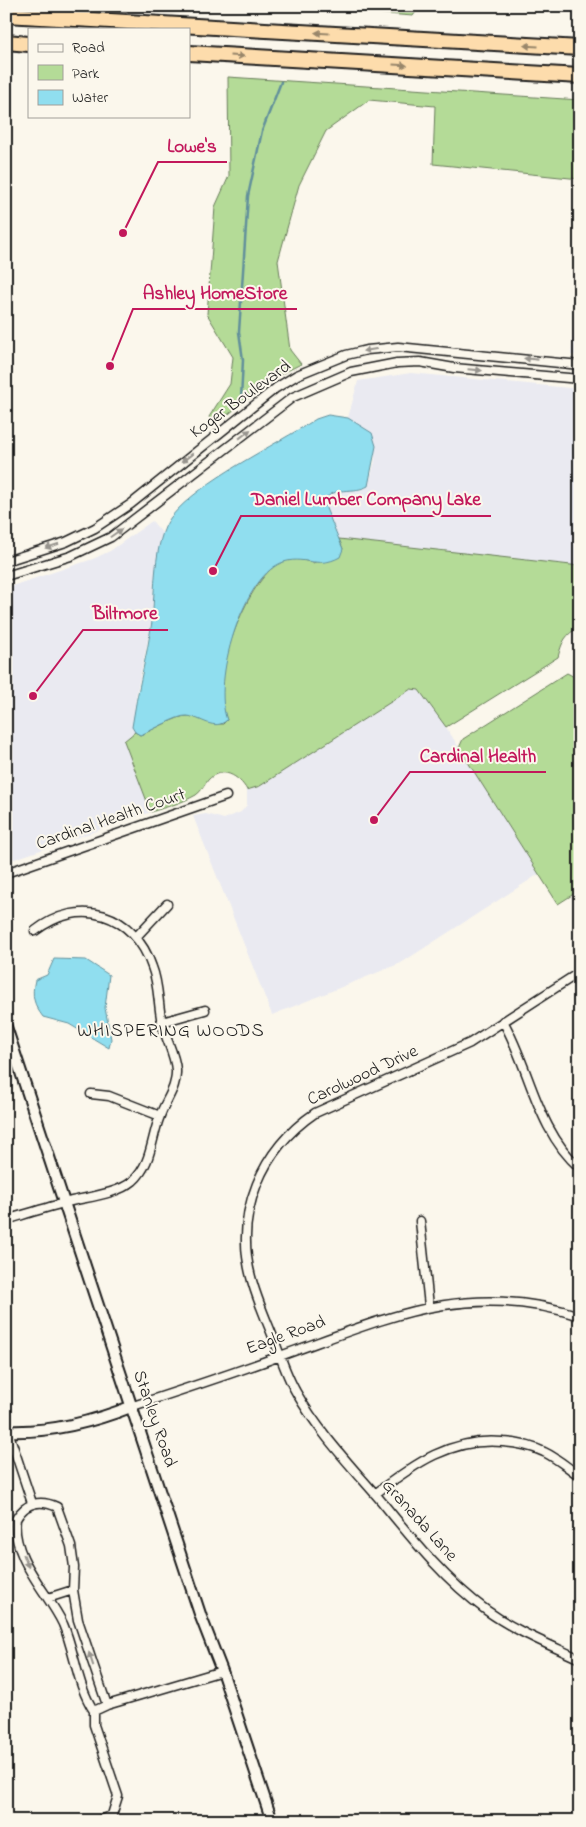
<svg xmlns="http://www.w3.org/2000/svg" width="586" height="1827" font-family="'Indie Flower',sans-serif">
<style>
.built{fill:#eaeaf1}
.green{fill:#b4db97;stroke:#687c5a}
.water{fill:#90deef;stroke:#62909b}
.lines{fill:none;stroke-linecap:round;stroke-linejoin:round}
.stream{stroke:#62909b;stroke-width:2.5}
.minor-casing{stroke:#1c1c1c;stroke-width:11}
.tertiary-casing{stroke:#1c1c1c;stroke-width:14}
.motorway-casing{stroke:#1c1c1c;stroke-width:18}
.minor{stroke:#fbf7ec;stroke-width:8}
.tertiary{stroke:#fbf7ec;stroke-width:10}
.motorway{stroke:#fddcac;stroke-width:14}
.oneway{fill:#98866b}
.oneway2{fill:#97948e}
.labels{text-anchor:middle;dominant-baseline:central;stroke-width:4;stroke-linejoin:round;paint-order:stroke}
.street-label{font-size:18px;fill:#1c1c1c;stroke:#fbf7ec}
.neighbourhood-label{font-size:19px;letter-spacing:1px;fill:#1c1c1c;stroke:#fbf7ec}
.leader{fill:none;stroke:#c2185b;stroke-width:2}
.callout-dot{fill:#c2185b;stroke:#fbf7ec;stroke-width:2}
.callout-label{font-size:19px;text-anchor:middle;font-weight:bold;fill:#c2185b;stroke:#fbf7ec;stroke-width:4;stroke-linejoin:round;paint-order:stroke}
</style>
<rect width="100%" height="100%" fill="#fbf7ec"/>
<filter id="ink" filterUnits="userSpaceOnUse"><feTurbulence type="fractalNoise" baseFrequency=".02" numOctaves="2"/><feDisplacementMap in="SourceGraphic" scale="10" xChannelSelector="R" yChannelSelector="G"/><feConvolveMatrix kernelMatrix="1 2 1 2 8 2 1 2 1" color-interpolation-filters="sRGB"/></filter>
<g filter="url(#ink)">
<!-- built -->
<path class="built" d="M580,269V355H571Z
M411,373L580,389V566L339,539L325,506L326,498L331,493L339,490H361L368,486L375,461L372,433L348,418L358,381Z
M152,521L163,534L154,580L152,621L137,691L132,727L135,732L124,741L151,812L6,862V588L93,559L110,551Z
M411,689L419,690L446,727L539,874L401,963L272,1015L193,816L206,814L224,819L241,812L247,805V790L260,786Z"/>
<!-- green -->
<path class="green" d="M282,6H420L413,16Z
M228,77L580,100V179L433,164L435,106L369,100L326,131L299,185L278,261L290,350L301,364L275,377L215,425L209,417L230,384L233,357L207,314L215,207L229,176Z
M339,539L580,566V627C565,634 562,642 558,657L446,727L419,690L411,689L260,786L247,790C239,776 222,765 208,780C204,785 202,791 196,795C182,803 166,807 151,812L124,741L135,732L140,735C152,731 178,715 188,716C201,718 209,725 223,724L227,720C221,706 221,690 223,674C226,644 257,559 294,558C300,558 308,562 313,563L343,549Z
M567,673L580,680V890L558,904L459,748L463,739Z"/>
<!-- water -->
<path class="water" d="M328,415L348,418L372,433L376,446L368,486C354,494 338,486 326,498L325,506L343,549L340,557C317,570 303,554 281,563C242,579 212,682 227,720C214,732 201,717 187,716C177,715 152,731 140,735L135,732L132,727C137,691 147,657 152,622C155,594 153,540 171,517C201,480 274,446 316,419Z
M54,959L86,960L109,975L105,1008L111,1039L109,1048L69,1024L43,1017C34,1005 31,996 35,980L47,975Z"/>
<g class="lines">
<!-- stream -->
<path class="stream" d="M241,399L243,360L239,332L248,196L262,131L281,82"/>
<defs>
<path id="minor" d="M6,561L66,542L95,528L131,504L276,388L297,375L346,355L367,350L398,347L580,365
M6,576L71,556L111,537L293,397L351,372L397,363L420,362L454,368L580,379
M6,873L226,796
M137,936L167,904
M580,972L470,1043L315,1113C262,1149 234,1213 251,1277C256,1297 265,1317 273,1337C280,1355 286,1375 296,1392C319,1433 352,1467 382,1502C413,1540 446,1581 486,1610C515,1631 548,1644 580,1659
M503,1021C530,1068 537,1131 580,1168
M162,1022L205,1010
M91,1094L109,1096L160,1116
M6,1220C26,1214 45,1208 64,1203C85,1197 116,1195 133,1181C152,1164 151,1138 160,1116C166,1099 177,1088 176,1070C175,1054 165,1038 162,1023C158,1005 159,984 152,967C134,913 80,896 35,931
M420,1221L429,1306
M133,1406C182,1390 231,1374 280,1356C385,1319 466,1279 580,1316
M8,1431L32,1503
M375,1494C414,1464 452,1437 503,1442C517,1443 532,1446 544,1452C557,1458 568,1468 580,1476
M48,1598L73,1590
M94,1711C77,1686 75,1652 63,1624C48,1592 11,1558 16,1519C25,1503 40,1499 57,1507L71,1546L74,1567L73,1590L78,1620L107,1705
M98,1821L112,1815L118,1796L94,1725V1711L107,1705L222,1671"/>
<path id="tertiary" d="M6,1027L201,1617L222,1671L272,1821
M6,1431C49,1433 93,1422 133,1406"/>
<path id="motorway" d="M6,15L580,48
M6,42L29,44
M189,53L580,76"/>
</defs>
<!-- minor casing -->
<use href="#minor" class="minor-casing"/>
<!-- tertiary casing -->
<use href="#tertiary" class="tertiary-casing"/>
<!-- motorway casing -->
<use href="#motorway" class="motorway-casing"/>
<!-- minor -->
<use href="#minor" class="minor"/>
<!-- tertiary -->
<use href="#tertiary" class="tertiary"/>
<!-- motorway -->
<use href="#motorway" class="motorway"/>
</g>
<!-- one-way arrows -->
<defs><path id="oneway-solid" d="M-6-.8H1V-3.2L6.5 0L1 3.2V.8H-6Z" transform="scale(1.25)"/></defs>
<g class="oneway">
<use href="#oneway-solid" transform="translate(322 33) rotate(-177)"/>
<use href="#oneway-solid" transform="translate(531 46) rotate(-177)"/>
<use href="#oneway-solid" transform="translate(237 56) rotate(3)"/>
<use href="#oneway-solid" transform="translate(400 65) rotate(3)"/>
</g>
<g class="oneway2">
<use href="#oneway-solid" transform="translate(370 350) rotate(171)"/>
<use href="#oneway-solid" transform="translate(531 359) rotate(-174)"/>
<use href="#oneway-solid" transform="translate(475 370) rotate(5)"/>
<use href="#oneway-solid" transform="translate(245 434) rotate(-38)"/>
<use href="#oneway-solid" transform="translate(187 458) rotate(142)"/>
<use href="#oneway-solid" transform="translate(116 533) rotate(-35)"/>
<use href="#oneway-solid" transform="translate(52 546) rotate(162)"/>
<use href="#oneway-solid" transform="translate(26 1561) rotate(69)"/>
<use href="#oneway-solid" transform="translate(91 1659) rotate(-108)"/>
</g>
</g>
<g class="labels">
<!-- street labels -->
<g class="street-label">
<text transform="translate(241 400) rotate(-36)">Koger Boulevard</text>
<text transform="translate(111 820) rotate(-19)">Cardinal Health Court</text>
<text transform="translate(363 1076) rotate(-25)">Carolwood Drive</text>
<text transform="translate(286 1336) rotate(-20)">Eagle Road</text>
<text transform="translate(154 1419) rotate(71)">Stanley Road</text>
<text transform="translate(419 1521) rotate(48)">Granada Lane</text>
</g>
<!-- neighbourhood labels -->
<g class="neighbourhood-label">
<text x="171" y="1031">WHISPERING WOODS</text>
</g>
</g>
<!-- callouts -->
<path class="leader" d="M123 233L158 162H227M110 366L133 309H297M213 571L241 516H491M33 696L83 630H168M374 820L410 772H546"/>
<g class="callout-dot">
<circle cx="123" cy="233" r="5"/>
<circle cx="110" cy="366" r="5"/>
<circle cx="213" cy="571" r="5"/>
<circle cx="33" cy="696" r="5"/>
<circle cx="374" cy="820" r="5"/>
</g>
<g class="callout-label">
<text x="192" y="152">Lowe's</text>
<text x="215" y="299">Ashley HomeStore</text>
<text x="366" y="505">Daniel Lumber Company Lake</text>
<text x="125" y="619">Biltmore</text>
<text x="478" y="762">Cardinal Health</text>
</g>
<!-- margin -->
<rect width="586" height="1827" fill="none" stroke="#fbf7ec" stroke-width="25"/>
<rect x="12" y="12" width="561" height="1802" fill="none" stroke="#1c1c1c" stroke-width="2" filter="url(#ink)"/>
<!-- legend -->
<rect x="28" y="28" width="162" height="90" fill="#fbf7ec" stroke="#a29f99"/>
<rect x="38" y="44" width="25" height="8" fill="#fbf7ec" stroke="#a29f99"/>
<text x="72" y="52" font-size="15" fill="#1c1c1c">Road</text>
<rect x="38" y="65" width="25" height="15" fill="#b4db97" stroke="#a29f99"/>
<text x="72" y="78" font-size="15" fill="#1c1c1c">Park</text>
<rect x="38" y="90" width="25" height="15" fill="#90deef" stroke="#a29f99"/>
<text x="72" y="102" font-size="15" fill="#1c1c1c">Water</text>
</svg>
